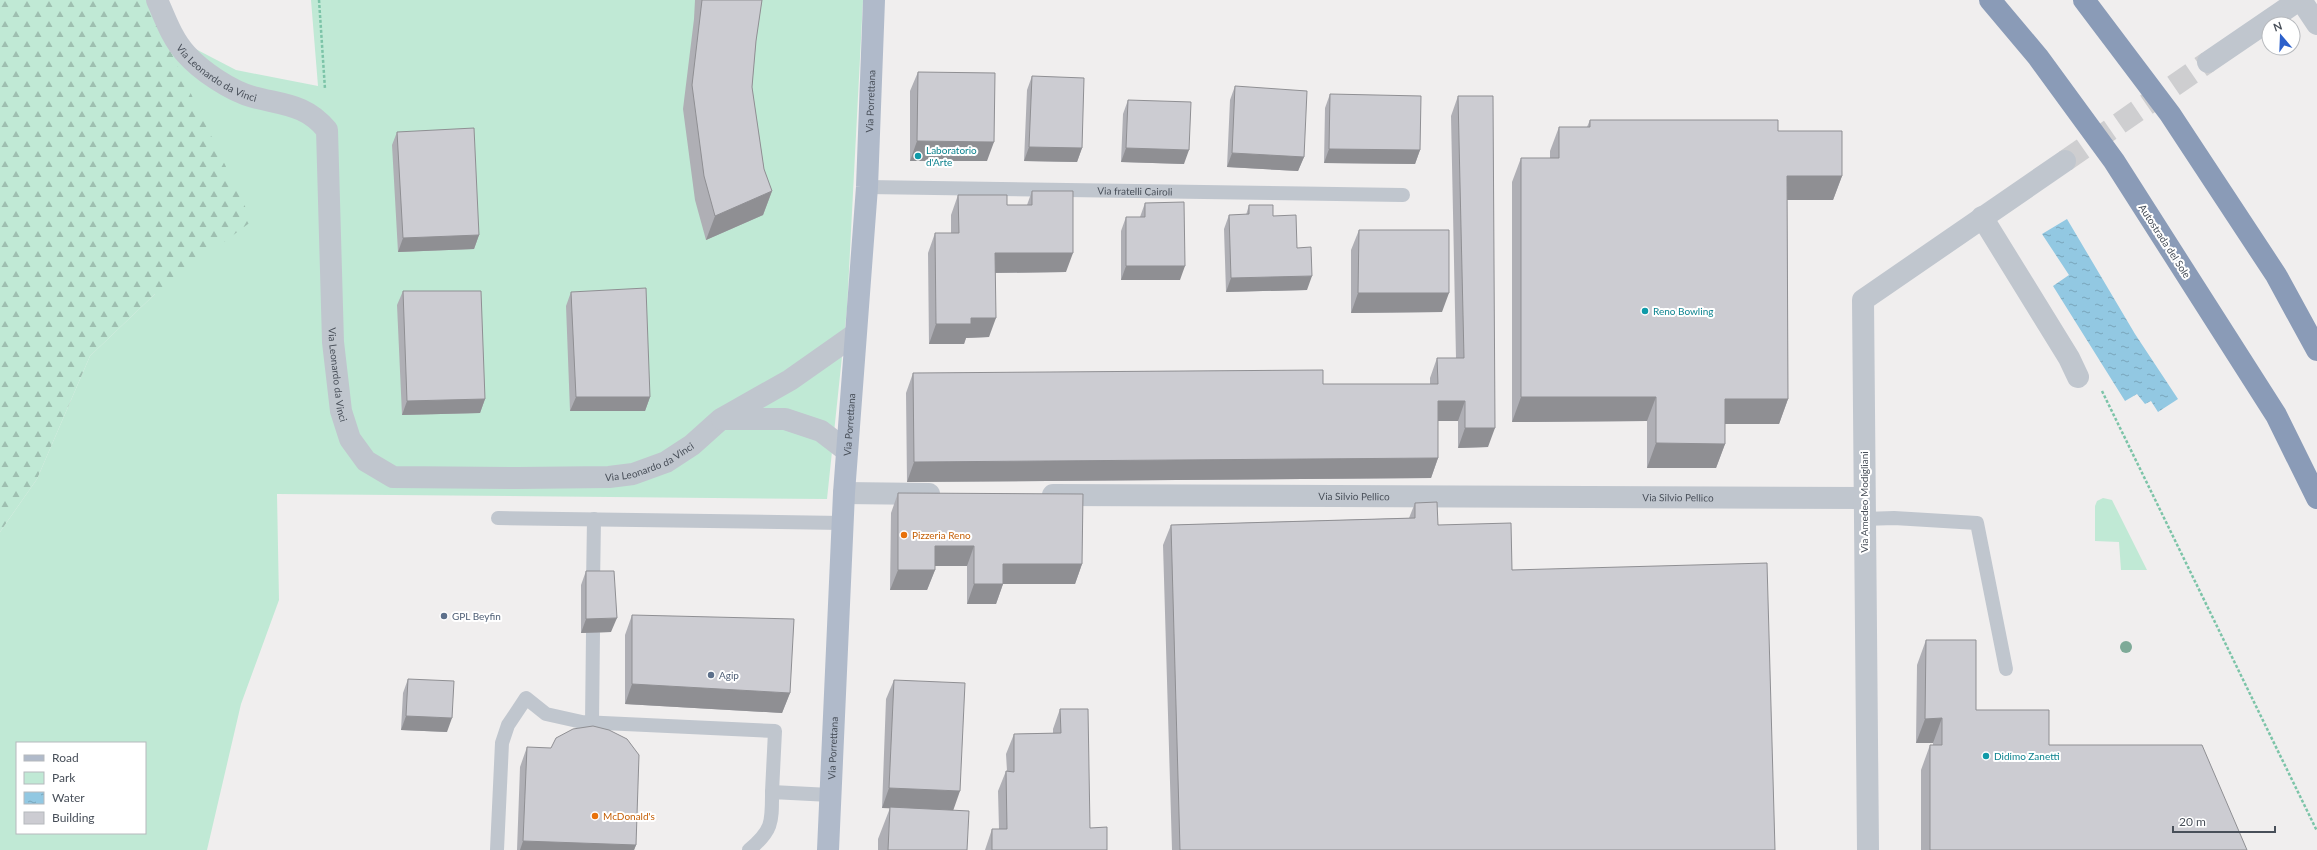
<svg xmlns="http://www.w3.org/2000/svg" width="2317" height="850" font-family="Lato,sans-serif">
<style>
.green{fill:#c0e9d5;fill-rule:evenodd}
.forest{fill:url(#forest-firs)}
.water{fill:url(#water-ripples)}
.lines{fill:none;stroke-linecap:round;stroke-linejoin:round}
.street-tunnel{stroke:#ceced0;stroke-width:22;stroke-dasharray:22 11;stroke-linecap:butt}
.path{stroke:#7cc4a8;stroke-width:2.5;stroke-dasharray:3 2;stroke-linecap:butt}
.lane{stroke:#c0c6ce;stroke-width:14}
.street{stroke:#c0c6ce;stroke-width:22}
.primary{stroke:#b0baca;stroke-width:22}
.highway{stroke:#8a9bb7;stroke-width:22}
.tree{fill:#7eaa98}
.wall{fill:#afafb5}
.shaded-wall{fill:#8f8f93}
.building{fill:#ccccd2;stroke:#8f8f93}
.culture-dot{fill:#0f9aa8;stroke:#fff;stroke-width:1.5}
.food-dot{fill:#e8710a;stroke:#fff;stroke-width:1.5}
.service-dot{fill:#5c6f8a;stroke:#fff;stroke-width:1.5}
.labels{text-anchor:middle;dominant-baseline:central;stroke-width:4;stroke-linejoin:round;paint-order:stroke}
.street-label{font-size:10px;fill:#484f59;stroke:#fff}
.culture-label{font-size:10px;fill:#0d838f;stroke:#fff;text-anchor:start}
.food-label{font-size:10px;fill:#c56008;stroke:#fff;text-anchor:start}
.service-label{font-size:10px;fill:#4e5e75;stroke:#fff;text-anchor:start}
</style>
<defs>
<pattern id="forest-firs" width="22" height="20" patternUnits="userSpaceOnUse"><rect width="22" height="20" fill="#c0e9d5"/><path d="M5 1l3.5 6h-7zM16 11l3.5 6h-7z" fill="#9ebfb0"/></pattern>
<pattern id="water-ripples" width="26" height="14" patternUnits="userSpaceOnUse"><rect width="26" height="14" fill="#92c8e2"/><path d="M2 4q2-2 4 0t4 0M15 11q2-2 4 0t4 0" fill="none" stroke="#79a5ba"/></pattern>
</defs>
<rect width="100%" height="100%" fill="#f0eeee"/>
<!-- green -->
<path class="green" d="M311,0H863L847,309L827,499L277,494L279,600L241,704L207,850H0V532L37,479L90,356L155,294L159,30L236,70L318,86ZM17,743H145V833H17Z
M2103,498L2112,500L2147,570H2121L2119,542L2095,541V506L2097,501Z"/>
<!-- forest -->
<path class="forest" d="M0,0H146L252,221L155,294L90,356L37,479L0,532Z"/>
<!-- water -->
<path class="water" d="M2067,219L2135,334L2178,399L2158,412L2151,401L2145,404L2137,394L2125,401L2053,286L2069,275L2042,234Z"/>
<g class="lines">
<!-- street-tunnel -->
<path class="street-tunnel" d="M2065,161L2208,62"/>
<!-- path -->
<path class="path" d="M319,0L325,89
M2102,391L2317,831"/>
<!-- lane -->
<g class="lane">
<path id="s1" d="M867,187L1403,195"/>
<path d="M498,518L842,523"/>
<path d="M1864,519L1894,518L1977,523L2006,669"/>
<path d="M593,585L594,519"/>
<path d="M592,723L593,633"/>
<path d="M497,850L502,743L508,725L526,698L546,714L582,722L775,731L772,792"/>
<path d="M749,850C773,830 772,822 772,792L830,795"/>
</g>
<!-- street -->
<g class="street">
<path id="s2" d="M157,0C165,18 172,39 186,54C201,71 231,91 253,97C283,105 306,104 327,130L333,342L341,411L350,439L366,461L393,477L518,478L609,477L633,474L666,462L692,445L721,419L790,380L854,335"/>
<path d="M2301,0L2317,24"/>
<path d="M2208,62L2299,0"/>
<path d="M1982,217L2069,358L2078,377"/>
<path d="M722,419H785L821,431L847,451"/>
<path d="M844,493L929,494"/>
<path id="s3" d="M1053,495L1864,498"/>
<path d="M1868,850L1863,300L2065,161"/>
</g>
<!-- primary -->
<path class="primary" id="s4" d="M828,850L844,493L867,187L874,0"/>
<!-- highway -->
<path class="highway" d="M1990,0L2038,57L2114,161L2276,415L2317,498
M2084,0L2170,114L2276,275L2317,350"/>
</g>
<!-- trees -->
<circle class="tree" cx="2126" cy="647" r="6"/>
<!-- wall -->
<path class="wall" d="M695,0H762L756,41L752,87L764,169L772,191L763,215L706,240L695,200L683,109L694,19Z
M918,72L987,161H910V91Z
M1032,76L1082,148L1077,162L1024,161L1027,90Z
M1235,86L1304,157L1298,171L1227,167L1230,100Z
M1330,94L1420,150L1415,164L1324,163L1325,108Z
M1458,96L1488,447L1458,448V421H1438V458L1431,478L907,482L906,393L913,373L1323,384H1430V378L1437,358H1456L1451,116Z
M1128,100L1184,164L1121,162L1123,114Z
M1590,120L1778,131L1842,176L1833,200H1787L1788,399L1779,424H1725V444L1716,468H1647V421L1512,422V182L1521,158H1550V151L1559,127H1587Z
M397,132L479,235L474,249L398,252L392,145Z
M1032,191L1066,272L995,273L989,337L966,338L964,344H929L928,253L935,233H951V215L958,195L1007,205H1027Z
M1145,203L1180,280H1121V231L1126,217H1140Z
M1249,205L1297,248L1307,290L1226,292L1224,229L1229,215H1246Z
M1359,230L1442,312L1351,313V250Z
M403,291L485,399L480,413L402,415L397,305Z
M571,292L650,397L645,411H570L566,306Z
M898,493L1082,564L1075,584H1003L996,604H967V566H935V570L927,590H890L891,513Z
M1415,503L1438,525L1512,570L1775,850H1172L1163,545L1171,525L1409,518Z
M586,571L611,632L581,633V585Z
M632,615L790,693L782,713L625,704V635Z
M1926,640L1976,710L2049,745L2247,850H1921V770L1930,745H1933V743H1916L1917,665Z
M408,679L447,732L401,730L403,693Z
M894,680L953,810L967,850H878V839L890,808H882L886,699Z
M1060,709L1090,828L1107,850H985L992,829H999L998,791L1006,771H1007L1006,754L1014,734L1053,733V729Z
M527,747L636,845L634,850H517L520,767Z"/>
<!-- shaded-wall -->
<path class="shaded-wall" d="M917,141L994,142L987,161H910Z
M1029,147L1082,148L1077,162L1024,161Z
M1126,148L1189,150L1184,164L1121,162Z
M1329,149L1420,150L1415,164L1324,163Z
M1232,153L1304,157L1298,171L1227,167Z
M1787,176H1842L1833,200H1778Z
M772,191L763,215L706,240L715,216Z
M479,235L474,249L398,252L403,238Z
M995,253H1073L1066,272L988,273Z
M1126,266H1185L1180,280H1121Z
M1312,276L1307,290L1226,292L1231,278Z
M1358,293H1449L1442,312L1351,313Z
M971,318H996L989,337L966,338L964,344H929L936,324Z
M576,397H650L645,411H570Z
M1521,397H1656L1647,421L1512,422Z
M485,399L480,413L402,415L407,401Z
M1725,399H1788L1779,424H1716Z
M1438,401H1465L1458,421H1431Z
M1465,428H1495L1488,447L1458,448Z
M1656,443L1725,444L1716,468H1647Z
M1438,458L1431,478L907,482L914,462Z
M935,546H974L967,566H928Z
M1003,564H1082L1075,584H1003L996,604H967L974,584Z
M898,570H935L927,590H890Z
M617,618L611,632L581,633L586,619Z
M632,684L790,693L782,713L625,704Z
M406,716L452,718L447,732L401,730Z
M1942,718L1933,743H1916L1925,719Z
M889,788L960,791L953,811L882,808Z
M523,841L636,845L634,850H520Z"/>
<!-- building -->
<path class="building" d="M702,0H762L756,41L752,87L764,169L772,191L715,216L704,176L692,85Z
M918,72L995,73L994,142L917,141Z
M1032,76L1084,78L1082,148L1029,147Z
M1235,86L1307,91L1304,157L1232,153Z
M1330,94L1421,96L1420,150L1329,149Z
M1458,96H1493L1495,428H1465V401H1438V458L914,462L913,373L1323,370V384H1438L1437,358H1464Z
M1128,100L1191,102L1189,150L1126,148Z
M1590,120H1778V131H1842V176H1787L1788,399H1725V444L1656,443V397H1521V158H1559V127H1590Z
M474,128L479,235L403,238L397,132Z
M1032,191H1073V253H995L996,318H971V324H936L935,233H959L958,195H1007V205H1032Z
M1184,202L1185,266H1126V217H1145V203Z
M1249,205H1273V216L1296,215L1297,248L1311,247L1312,276L1231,278L1229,215L1249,214Z
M1359,230H1449V293H1358Z
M646,288L650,397H576L571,292Z
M403,291H481L485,399L407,401Z
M898,493L1083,494L1082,564H1003V584H974V546H935V570H898Z
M1437,502L1438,525L1511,523L1512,570L1767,563L1775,850H1180L1171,525L1415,518V503Z
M586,571H614L617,618L586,619Z
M632,615L794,619L790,693L632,684Z
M1926,640H1976V710H2049V745H2202L2247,850H1930V745H1942V718L1925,719Z
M408,679L454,681L452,718L406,716Z
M894,680L965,683L960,791L889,788Z
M1060,709H1088L1090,828L1107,827V850H992V829H1007L1006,771L1014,772V734L1061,733Z
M593,726L609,730L627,739L639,755L636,845L523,841L527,747L551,748L556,738L573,729Z
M890,807L969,811L967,850H888Z"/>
<!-- markers -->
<g class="culture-dot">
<circle cx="918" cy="156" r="4"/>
<circle cx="1645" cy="311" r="4"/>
<circle cx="1986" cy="756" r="4"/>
</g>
<g class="food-dot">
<circle cx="904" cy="535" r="4"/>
<circle cx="595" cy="816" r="4"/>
</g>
<g class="service-dot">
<circle cx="444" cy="616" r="4"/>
<circle cx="711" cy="675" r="4"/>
</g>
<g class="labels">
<!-- street labels -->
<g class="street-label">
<text stroke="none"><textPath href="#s2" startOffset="98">Via Leonardo da Vinci</textPath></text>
<text stroke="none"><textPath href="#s4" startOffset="750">Via Porrettana</textPath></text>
<text stroke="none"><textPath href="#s1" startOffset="268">Via fratelli Cairoli</textPath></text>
<text transform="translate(2165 241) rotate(57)">Autostrada del Sole</text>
<text stroke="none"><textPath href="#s2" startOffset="470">Via Leonardo da Vinci</textPath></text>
<text stroke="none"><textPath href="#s4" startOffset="426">Via Porrettana</textPath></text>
<text stroke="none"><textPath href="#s2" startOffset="854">Via Leonardo da Vinci</textPath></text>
<text stroke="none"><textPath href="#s3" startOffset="301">Via Silvio Pellico</textPath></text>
<text stroke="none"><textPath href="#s3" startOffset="625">Via Silvio Pellico</textPath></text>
<text transform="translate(1864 502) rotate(-90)">Via Amedeo Modigliani</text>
<text stroke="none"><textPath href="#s4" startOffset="102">Via Porrettana</textPath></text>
</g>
<!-- culture labels -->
<g class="culture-label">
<text x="926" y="150">Laboratorio<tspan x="926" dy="12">d'Arte</tspan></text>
<text x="1653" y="311">Reno Bowling</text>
<text x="1994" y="756">Didimo Zanetti</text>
</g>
<!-- food labels -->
<g class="food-label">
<text x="912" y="535">Pizzeria Reno</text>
<text x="603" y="816">McDonald's</text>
</g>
<!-- service labels -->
<g class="service-label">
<text x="452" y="616">GPL Beyfin</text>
<text x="719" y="675">Agip</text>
</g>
</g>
<!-- legend -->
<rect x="16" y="742" width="130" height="92" fill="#ffffff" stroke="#b6b9bd"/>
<rect x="24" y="755" width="20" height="6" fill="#b0baca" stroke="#b6b9bd"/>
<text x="52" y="762" font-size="12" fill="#484f59">Road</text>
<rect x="24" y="772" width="20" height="12" fill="#c0e9d5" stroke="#b6b9bd"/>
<text x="52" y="782" font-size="12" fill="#484f59">Park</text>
<rect x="24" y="792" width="20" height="12" fill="url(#water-ripples)" stroke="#b6b9bd"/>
<text x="52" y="802" font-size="12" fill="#484f59">Water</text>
<rect x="24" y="812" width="20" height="12" fill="#ccccd2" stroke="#b6b9bd"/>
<text x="52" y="822" font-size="12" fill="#484f59">Building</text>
<!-- north arrow -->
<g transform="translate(2281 36) rotate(341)"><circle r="19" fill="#ffffff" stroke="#b6b9bd"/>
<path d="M0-3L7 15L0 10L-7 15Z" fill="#2c60cb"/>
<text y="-6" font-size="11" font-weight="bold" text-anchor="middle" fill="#484f59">N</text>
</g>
<!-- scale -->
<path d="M2173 826v6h102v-6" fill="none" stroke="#484f59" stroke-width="2"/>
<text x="2179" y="826" font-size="12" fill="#484f59" stroke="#ffffff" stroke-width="3" paint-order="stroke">20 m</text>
</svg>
